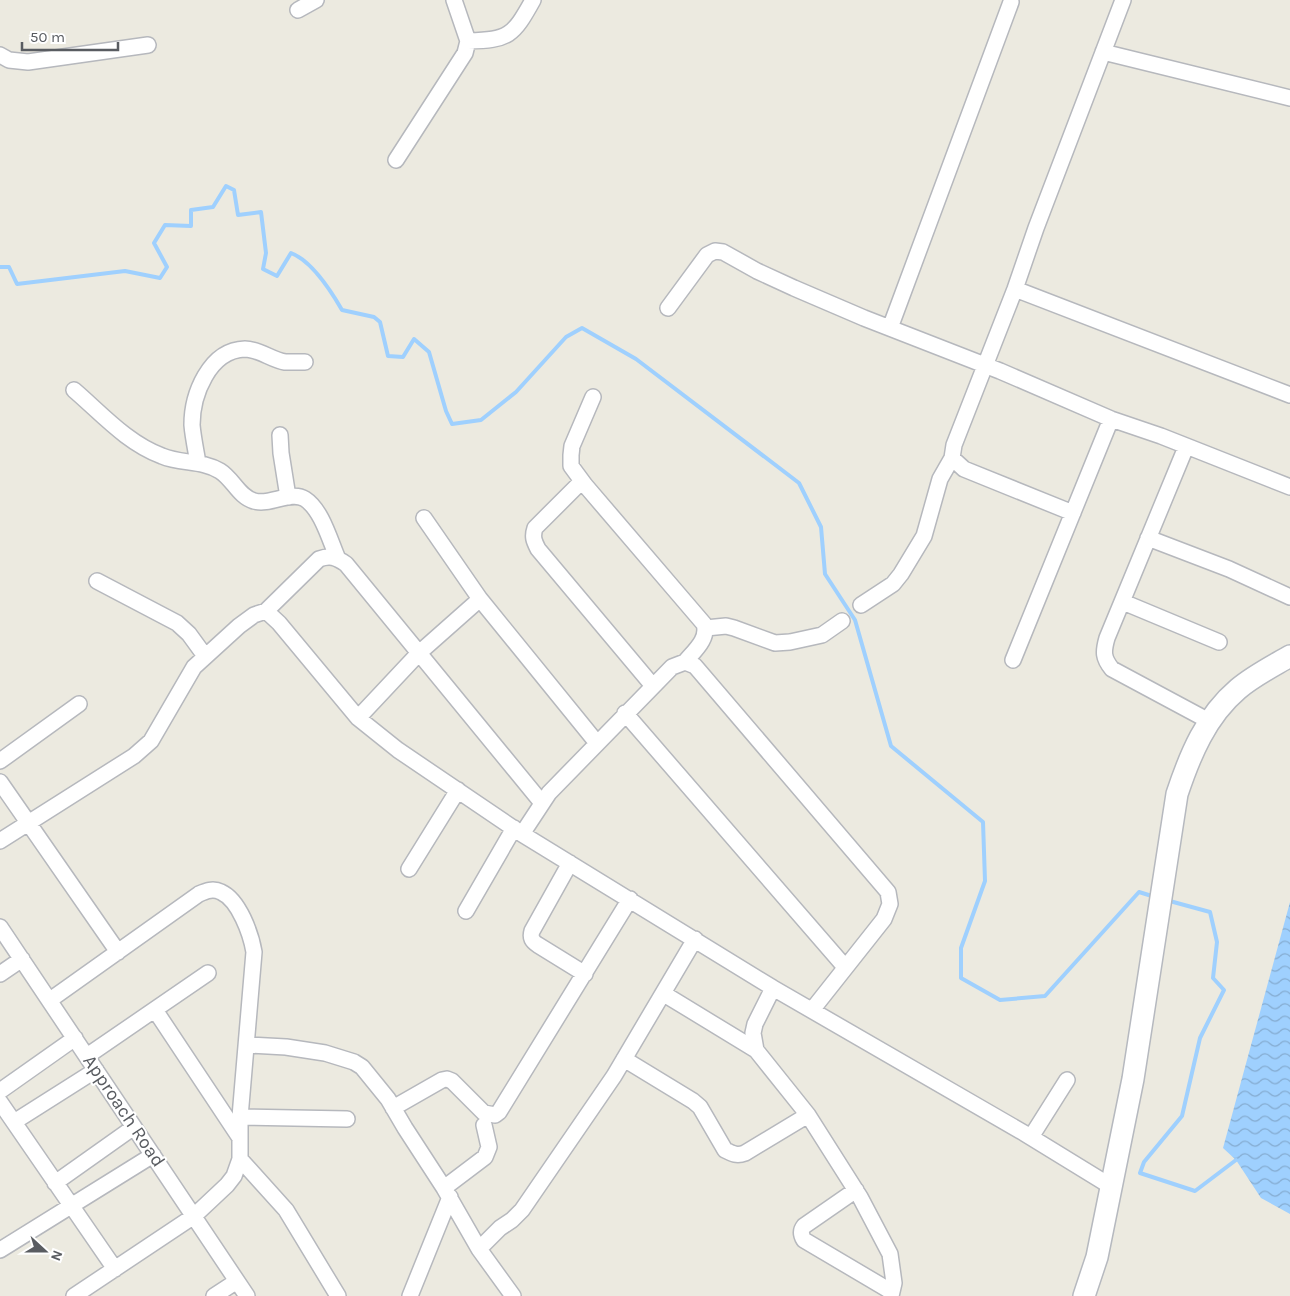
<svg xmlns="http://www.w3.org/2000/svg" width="1290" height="1296" font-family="Karla,sans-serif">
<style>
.water{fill:url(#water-waves)}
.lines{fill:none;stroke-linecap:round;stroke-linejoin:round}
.stream{stroke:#9fd0fe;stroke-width:4}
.street-casing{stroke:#b6b8bd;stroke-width:18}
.secondary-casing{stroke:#b6b9bf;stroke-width:24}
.street{stroke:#fff;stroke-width:15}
.secondary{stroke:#fff;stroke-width:21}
.labels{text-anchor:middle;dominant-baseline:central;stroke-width:4;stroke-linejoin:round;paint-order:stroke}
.street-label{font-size:19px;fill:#595c61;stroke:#fff}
</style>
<defs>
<pattern id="water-waves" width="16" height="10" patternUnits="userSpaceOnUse" patternTransform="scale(1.25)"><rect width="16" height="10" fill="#9fd0fe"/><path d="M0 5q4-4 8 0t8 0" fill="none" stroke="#85acd1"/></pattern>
</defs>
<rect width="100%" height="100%" fill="#eceae0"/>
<!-- water -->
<path class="water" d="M1290,902V1214L1261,1198L1236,1160L1223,1148Z"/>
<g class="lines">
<!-- stream -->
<path class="stream" d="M0,267H9L17,284L125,271L160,278L167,267L154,243L165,225L191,226V210L213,207L226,186L234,190L238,215L261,212L266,253L263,269L277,276L291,253C312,261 331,291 342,310L374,317L380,322L388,356L403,357L414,339L429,352L446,411L452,424L481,420L516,392L566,337L582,328L636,359L799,483L821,527L825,574L855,620L891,746L983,822L985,881L961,948V978L1000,1000L1045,996L1139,892L1155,897
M1166,900L1210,912L1217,942L1213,978L1224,990L1200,1038L1182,1116L1144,1162L1140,1173L1195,1191L1236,1160"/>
<defs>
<path id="street" d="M298,10L316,0
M468,41C509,40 513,36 533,0
M1103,52L1290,98
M0,55L9,60L28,62L148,45
M396,160L465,53L468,41L454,0
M1015,289L1290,395
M668,308L707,255L715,251L723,252L757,271L794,288L864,318L1000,371L1111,419L1161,436L1290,487
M890,328L1011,2
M74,390C102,414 127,443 162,456C181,464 202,460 220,471C233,479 239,497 254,501C270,506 291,490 305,499C322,510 330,541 338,559
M593,397L572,446L571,455V466L585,485L704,624C709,639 694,651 685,662
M280,435L281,453L288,497
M1186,447L1107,638C1103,652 1103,658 1112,669L1209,721
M198,463C196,451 193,437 192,425C192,395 209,350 245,349C259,349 272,360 285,362C292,362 298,362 305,362
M582,481L535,528C532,537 534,541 538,549L653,686
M1073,513L964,469L952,458L954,445L1015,289L1036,228L1123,0
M424,518L480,599L597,743
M1148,538L1229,569L1290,597
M97,581L177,623L189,634L205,656
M1123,602L1219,642
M861,605L893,584L901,574L924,536L940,479L952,458
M266,611L279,623L358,718L398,750L522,834L773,988L1024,1133L1112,1187
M706,628L726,626L734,628L775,643L790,642L822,635L842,621
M1013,660L1111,419
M625,713L845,967
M358,718L419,653L480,599
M0,761L79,704
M0,782L118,952
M522,834L549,793L672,667L685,662L695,666L888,892L890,904L884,919L812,1010
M0,841L134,756L151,741L194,667L239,626L254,615L266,611L319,559C330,555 336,557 346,564L542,803
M570,863L532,931C530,938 532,941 538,945L585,974
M409,869L458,790
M466,911L514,828
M0,927L247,1296
M0,974L22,959
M773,988L755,1024L753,1033L756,1050L808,1115L860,1197L890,1254L894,1283L891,1296
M664,994L756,1050
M50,1000L199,894C206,891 213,888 221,892C239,900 251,934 254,952L240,1117V1159L234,1176L227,1185L194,1216L74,1296
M155,1010L240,1138
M247,1045L286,1047L325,1053L354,1062L362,1067L388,1099L405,1128L444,1188L479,1249L513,1296
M87,1056L208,973
M624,1059L693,1101L700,1107L725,1150C733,1154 737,1156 745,1153L808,1115
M0,1091L75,1038
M0,1102L115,1269
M393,1108L442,1080L447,1079L452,1081L484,1113L495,1115L499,1112L630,899
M240,1117L347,1119
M14,1122L96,1070
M1031,1137L1067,1080
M240,1159L286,1210L338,1296
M55,1183L134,1127
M444,1188L485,1157L489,1147L484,1125
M856,1190L804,1226C800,1231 801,1235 804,1240L892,1292
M479,1249L500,1228L512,1220L522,1210L614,1076L695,939
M0,1250L153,1155
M214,1296L237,1281
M410,1296L450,1197"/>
<path id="secondary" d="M1084,1296L1097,1257L1133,1079L1177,794C1190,755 1206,716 1238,689C1253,676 1273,666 1290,656"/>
</defs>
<!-- street casing -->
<use href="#street" class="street-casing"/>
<!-- secondary casing -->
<use href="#secondary" class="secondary-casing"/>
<!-- street -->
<use href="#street" class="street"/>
<!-- secondary -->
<use href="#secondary" class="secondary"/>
</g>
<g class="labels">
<!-- street labels -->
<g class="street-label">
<text transform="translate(124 1111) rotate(56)">Approach Road</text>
</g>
</g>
<!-- north arrow -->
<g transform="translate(45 1251) rotate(111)" stroke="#ffffff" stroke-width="4" paint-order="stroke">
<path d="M0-4L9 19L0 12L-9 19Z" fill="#595c61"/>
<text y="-8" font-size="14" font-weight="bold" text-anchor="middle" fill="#595c61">N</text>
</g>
<!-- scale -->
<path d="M22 42v8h96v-8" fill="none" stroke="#595c61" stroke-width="2.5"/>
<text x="30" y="42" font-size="15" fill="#595c61" stroke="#ffffff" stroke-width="4" paint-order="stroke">50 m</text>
</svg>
